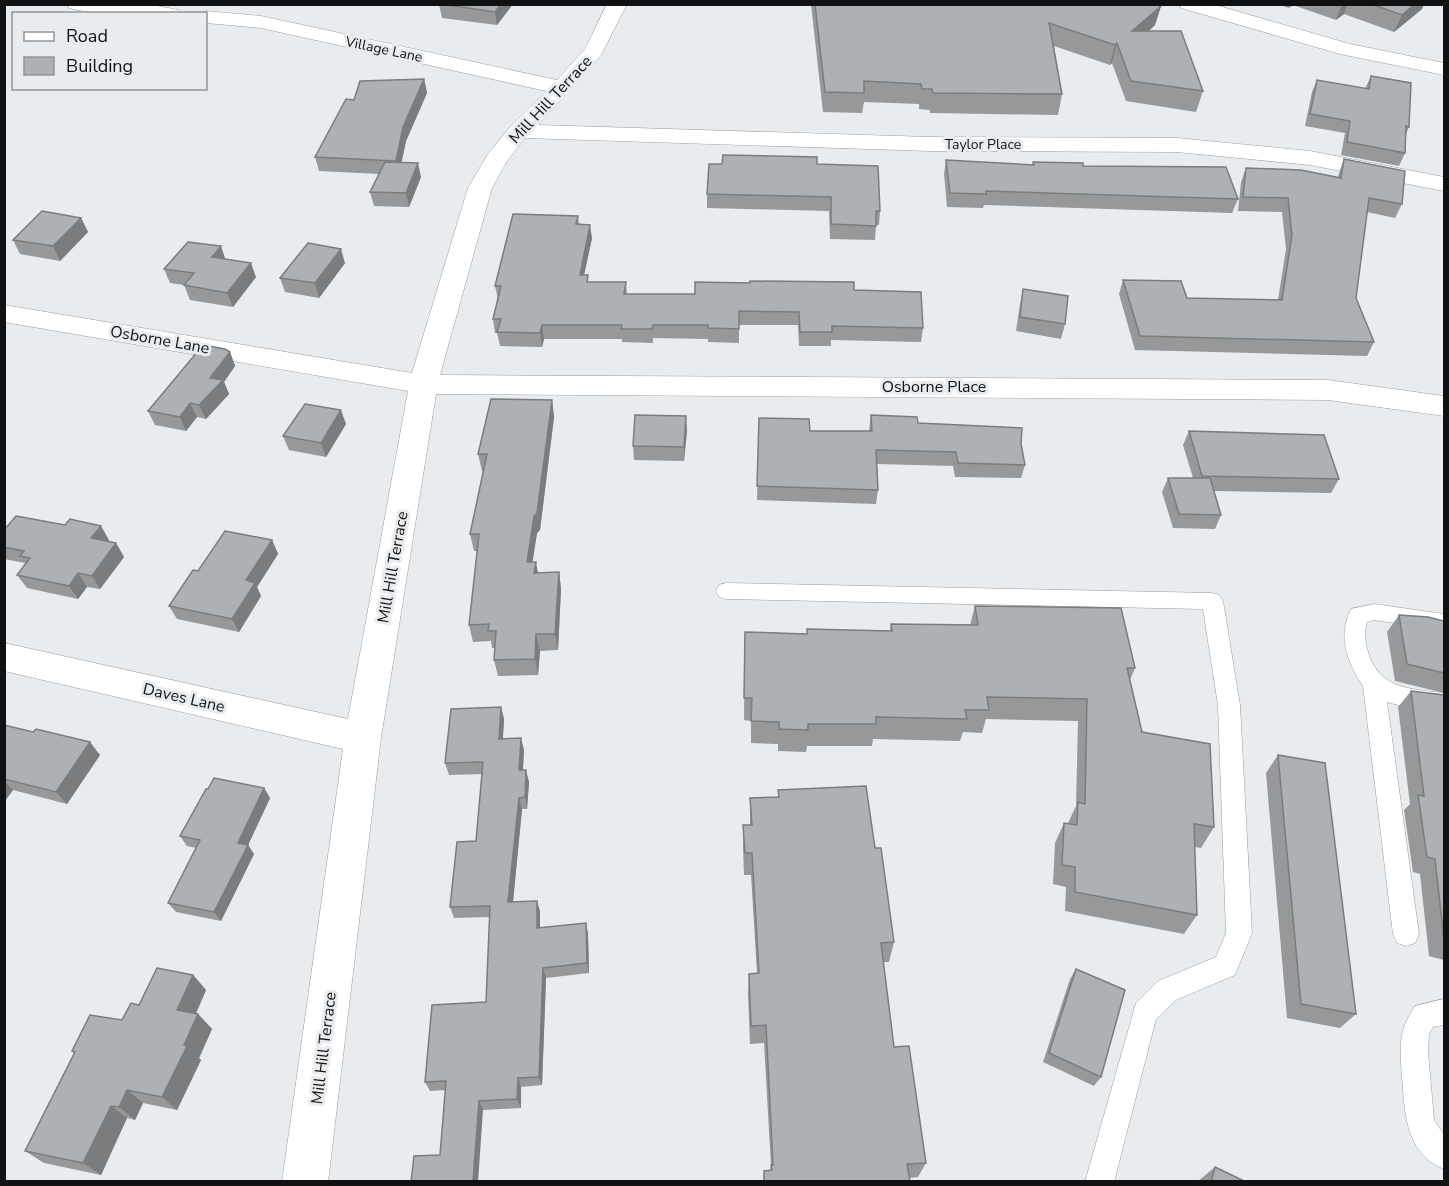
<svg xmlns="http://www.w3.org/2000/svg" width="1449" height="1186" font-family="'Nunito Sans',sans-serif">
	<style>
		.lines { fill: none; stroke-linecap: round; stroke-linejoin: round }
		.service-casing { stroke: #9a9d9f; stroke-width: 1 }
		.minor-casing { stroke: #9a9d9f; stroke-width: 1 }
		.service { fill: #fff; fill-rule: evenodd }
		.minor { fill: #fff; fill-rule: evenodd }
		.wall { fill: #96989a }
		.shaded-wall { fill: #7a7c7d }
		.building { fill: #aeb1b3; stroke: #7a7c7d; stroke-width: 1.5 }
		.labels { text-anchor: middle; stroke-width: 6; stroke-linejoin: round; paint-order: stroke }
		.far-street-label { font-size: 14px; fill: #101112; stroke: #e9ecef }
		.street-label { font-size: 16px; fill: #101112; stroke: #e9ecef }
	</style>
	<rect width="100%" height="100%" fill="#e9ecef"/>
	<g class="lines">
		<g class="service-casing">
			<g id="service">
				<polygon points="726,583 1212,593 1219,595 1223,601 1240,705 1252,933 1235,975 1176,1000 1156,1019 1114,1182 1085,1182 1136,1003 1158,981 1216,957 1226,933 1218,705 1203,609 726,599 719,597 716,591 719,585"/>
				<path d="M1374,604L1444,614V630L1374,620L1367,622C1364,633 1365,644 1369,655C1381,690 1413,689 1444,693V711L1402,706L1387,702L1419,934L1415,943L1406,946L1397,943L1393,934L1363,686C1347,662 1337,636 1351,609Z"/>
				<path d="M1444,999V1025L1433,1027L1429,1034L1428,1051L1434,1120L1444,1135V1169C1405,1153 1405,1113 1402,1077C1401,1062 1399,1046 1403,1031C1405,1022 1411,1013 1415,1006Z"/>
			</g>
		</g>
		<g class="minor-casing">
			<g id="minor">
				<path d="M66,4C103,4 142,1 178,10L181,14C144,14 105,17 69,8Z"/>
				<polygon points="607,4 627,4 601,55 538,125 930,137 1177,138 1310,151 1444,177 1444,191 1310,165 1177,152 930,151 525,138 507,161 492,188 440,375 1328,380 1444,396 1444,416 1328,400 436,394 381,738 328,1182 282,1182 343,749 4,671 4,643 348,719 408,391 4,322 4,305 412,373 468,188 488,154 511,126 546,91 261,28 206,23 206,14 198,14 206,11 261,16 557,80 585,49"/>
				<polygon points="1178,4 1212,4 1350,44 1444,63 1444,75 1340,54 1181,8"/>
			</g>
		</g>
		<use href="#service" class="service"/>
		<use href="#minor" class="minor"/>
	</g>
	<g class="wall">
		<polygon points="439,4 513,4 497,25 442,18"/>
		<polygon points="811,4 1157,4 1161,6 1155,25 1149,31 1203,91 1196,112 1126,101 1112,63 1110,65 1054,46 1062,94 1058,115 930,113 930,110 919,109 919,104 864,102 862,113 823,112"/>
		<polygon points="1277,4 1424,4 1422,9 1394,32 1344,14 1336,20 1293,5 1289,8"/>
		<polygon points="1371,76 1409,127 1406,134 1405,153 1399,166 1341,155 1345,133 1305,126 1312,92 1317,80 1365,89"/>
		<polygon points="424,79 427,93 406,141 401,163 421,177 409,207 374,206 370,192 379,174 319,171 315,157 354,100"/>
		<polygon points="1344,159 1402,204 1395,218 1367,212 1356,298 1374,342 1367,356 1135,350 1119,294 1123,280 1187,298 1278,300 1286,249 1282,212 1238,211 1241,182 1246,168 1338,177 1339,173"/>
		<polygon points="946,160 1032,165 1033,162 1083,166 1238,199 1232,213 984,205 983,208 947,207 944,174"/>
		<polygon points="722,164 817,164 880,211 879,225 876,225 875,240 830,239 829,211 707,208 707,194"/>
		<polygon points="578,216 579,224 592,238 584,275 588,282 626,282 627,294 695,294 854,290 923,328 921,342 831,340 831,346 799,346 798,325 739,325 739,343 708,342 708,339 653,338 653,343 622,342 622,339 544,339 542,347 500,346 497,333 495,333 493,319 498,299 495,286"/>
		<polygon points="81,218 88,232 60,261 20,254 13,240"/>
		<polygon points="225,259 256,277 233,307 190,300 184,285 170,283 164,269"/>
		<polygon points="345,263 319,298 285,292 280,278"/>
		<polygon points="1023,289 1065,324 1061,339 1016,331 1020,304"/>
		<polygon points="230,352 235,366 224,382 229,394 206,419 197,417 186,431 155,425 148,411"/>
		<polygon points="552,400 554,417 540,530 537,533 532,562 538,573 559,572 561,589 558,650 540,651 538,675 498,676 494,660 495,648 492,648 491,641 473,642 469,625 477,551 474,551 470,534 483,471 482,471 478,454"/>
		<polygon points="871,415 918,423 1021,444 1025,465 1021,478 955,477 953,466 877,464 878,490 876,504 757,500 759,418 810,431 869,431"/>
		<polygon points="346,424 326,457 289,450 283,436"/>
		<polygon points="687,430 684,461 634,460 633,446"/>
		<polygon points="1189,431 1339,479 1331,493 1214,491 1221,515 1215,529 1173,528 1162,492 1168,478 1193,478 1183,445"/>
		<polygon points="4,530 109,540 108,541 116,543 124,557 100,589 87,587 78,599 27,588 17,575 25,564 25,563 4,559"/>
		<polygon points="272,540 278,554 257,587 261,596 239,632 177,619 169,606 198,571"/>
		<polygon points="975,606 1135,668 1130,680 1142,732 1214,827 1201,848 1195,847 1197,915 1184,934 1065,911 1066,887 1053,884 1055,843 1064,823 1068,823 1076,806 1078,721 986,719 982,733 963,732 960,741 873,739 872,746 807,746 806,752 778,751 778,744 751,743 751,721 744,720 745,632 807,634 890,631 891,624 970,625"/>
		<polygon points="1399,615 1444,621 1444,693 1395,681 1387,632"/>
		<polygon points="1411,691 1444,695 1444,960 1429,956 1420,874 1413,872 1404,810 1410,804 1398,707"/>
		<polygon points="501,707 504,719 503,738 524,750 523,770 529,782 527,809 522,809 513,901 540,911 540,928 586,923 588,934 589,973 546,978 542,1085 521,1087 521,1108 483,1110 440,1155 446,1090 430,1091 425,1082 486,1002 490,917 454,918 450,907 476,841 482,774 449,775 445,763"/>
		<polygon points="4,725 33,732 100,755 67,804 13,790 4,802"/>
		<polygon points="1278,755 1356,1014 1340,1028 1287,1018 1266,773"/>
		<polygon points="264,788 270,798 248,845 254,854 221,921 176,912 168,903 196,848 187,846 180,836"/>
		<polygon points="778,790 875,848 894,942 889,962 883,962 894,1047 926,1163 918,1177 909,1178 910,1182 763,1182 764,1171 770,1170 771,1166 764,1043 750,1044 748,993 749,974 757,974 751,875 744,875 743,848 743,825 750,825 750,798 778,797"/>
		<polygon points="1076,969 1101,1077 1094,1086 1043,1062 1070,979"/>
		<polygon points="193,975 206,990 196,1014 198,1014 212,1029 199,1058 201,1060 177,1110 143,1103 135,1120 127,1118 101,1175 44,1163 25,1151 74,1053 72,1051 122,1020 139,1005"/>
		<polygon points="1215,1167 1246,1182 1197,1182"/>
	</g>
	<g class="shaded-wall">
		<polygon points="501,4 513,4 497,25 495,12"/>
		<polygon points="1342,4 1347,4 1344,14 1336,20"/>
		<polygon points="1415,4 1424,4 1422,9 1394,32 1402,15"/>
		<polygon points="1161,6 1155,25 1126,51 1132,31"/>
		<polygon points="1117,43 1112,63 1110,65 1115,45"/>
		<polygon points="424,79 427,93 406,141 399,175 396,161 403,127"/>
		<polygon points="418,163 421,177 409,207 406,193"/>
		<polygon points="81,218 88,232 60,261 53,246"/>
		<polygon points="590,225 592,238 581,289 580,275"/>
		<polygon points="221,246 226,261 212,257"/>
		<polygon points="341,249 345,263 319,298 315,283"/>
		<polygon points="251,263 256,277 233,307 227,293"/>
		<polygon points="542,325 544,339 542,347 540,333"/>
		<polygon points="230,352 235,366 224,382 229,394 206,419 199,405 210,378"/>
		<polygon points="552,400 554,417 540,530 537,533 530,579 527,562"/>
		<polygon points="190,403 197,417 186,431 180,417"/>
		<polygon points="341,410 346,424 326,457 321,443"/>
		<polygon points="686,416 687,430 684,461 684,447"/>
		<polygon points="101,526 109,540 100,552 91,538"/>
		<polygon points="272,540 278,554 257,587 261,596 239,632 232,619 246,580"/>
		<polygon points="116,543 124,557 100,589 92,576"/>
		<polygon points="536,562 539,579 534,573"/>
		<polygon points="559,572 561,589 558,650 555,634"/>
		<polygon points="78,573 87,587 78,599 69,586"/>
		<polygon points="536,634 540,651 538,675 535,659"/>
		<polygon points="501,707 504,719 502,751 499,739"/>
		<polygon points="521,738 524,750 522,782 519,770"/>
		<polygon points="90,742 100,755 67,804 56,792"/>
		<polygon points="526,770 529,782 527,809 525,797"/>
		<polygon points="4,781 13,790 4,802"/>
		<polygon points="264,788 270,798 248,845 254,854 221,921 214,912 238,843"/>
		<polygon points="519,798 522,809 512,912 508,902"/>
		<polygon points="537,901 540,911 540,939 537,928"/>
		<polygon points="586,923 588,934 589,973 587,963"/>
		<polygon points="543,968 546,978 542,1085 539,1077"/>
		<polygon points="193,975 206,990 191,1024 177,1010"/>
		<polygon points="198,1014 212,1029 199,1058 201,1060 177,1110 162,1097"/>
		<polygon points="518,1078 521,1087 521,1108 517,1099"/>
		<polygon points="127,1090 143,1103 135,1120 119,1107"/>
		<polygon points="479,1101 483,1110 478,1182 473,1182"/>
		<polygon points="111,1106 127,1118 101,1175 83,1163"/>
	</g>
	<g class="building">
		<polygon points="441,4 501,4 495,12"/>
		<polygon points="815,4 1157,4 1161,6 1132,31 1181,31 1203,91 1131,81 1117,43 1115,45 1049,23 1062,94 933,93 932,89 922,89 921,84 864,81 864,93 825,92"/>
		<polygon points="1371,4 1415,4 1402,15"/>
		<polygon points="1371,76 1411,83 1409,127 1406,126 1405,153 1347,142 1350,121 1310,114 1317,80 1369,89"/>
		<polygon points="424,79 403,127 396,161 315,157 346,99 354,100 360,81"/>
		<polygon points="723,155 817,157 817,164 878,166 880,211 876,211 876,226 831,224 831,197 707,194 709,164 722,164"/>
		<polygon points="1344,159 1405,171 1402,204 1369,198 1356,298 1374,342 1140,336 1123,280 1181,281 1187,298 1282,300 1292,235 1288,198 1243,197 1246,168 1301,170 1341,178"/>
		<polygon points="946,160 1034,165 1033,162 1083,163 1083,166 1226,167 1238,199 986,191 986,194 950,193"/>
		<polygon points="385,162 418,163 406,193 370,192"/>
		<polygon points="42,211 81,218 53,246 13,240"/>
		<polygon points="513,214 578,216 576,224 590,225 580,275 588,275 587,282 626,282 624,294 695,294 695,282 750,283 750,281 854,282 854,290 921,292 923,328 832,326 832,332 800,332 799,312 739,311 739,329 708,328 708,325 653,325 652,329 621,329 622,325 542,325 540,333 497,332 501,319 493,319 501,286 495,286"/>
		<polygon points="188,242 221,246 212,257 251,263 227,293 184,285 194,273 164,269"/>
		<polygon points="308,243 341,249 315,283 280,278"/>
		<polygon points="1023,289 1068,296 1065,324 1020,317"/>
		<polygon points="203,345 225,349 230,352 210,378 223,380 199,405 190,403 180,417 148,411"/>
		<polygon points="491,399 552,400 537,513 534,516 527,562 536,562 534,573 559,572 555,634 536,634 535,659 494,660 496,631 488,631 489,624 469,625 479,534 470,534 487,454 478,454"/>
		<polygon points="305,404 341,410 321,443 283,436"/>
		<polygon points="635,415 686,416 684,447 633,446"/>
		<polygon points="871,415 917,417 918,423 1022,428 1021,444 1025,465 958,463 956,452 876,450 878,490 757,486 759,418 809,419 810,431 872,431"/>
		<polygon points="1189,431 1324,435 1339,479 1202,476"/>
		<polygon points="1168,478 1210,478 1221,515 1179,514"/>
		<polygon points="16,516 65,525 70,519 101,526 91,538 116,543 92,576 78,573 69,586 17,575 30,558 20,556 24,551 4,547 4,530"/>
		<polygon points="225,531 272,540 246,580 255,583 232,619 169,606 193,570 198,571"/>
		<polygon points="975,606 1121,608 1135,668 1127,668 1142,732 1210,744 1214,827 1194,824 1197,915 1075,892 1075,867 1062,865 1064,823 1077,825 1078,802 1085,804 1087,699 987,697 989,710 965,710 967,719 876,717 876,724 808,724 808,730 779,729 779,722 751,721 752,698 744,698 745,632 807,634 807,629 892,631 891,624 978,625"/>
		<polygon points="1399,615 1428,617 1444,621 1444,673 1407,664"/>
		<polygon points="1411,691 1444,695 1444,939 1435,859 1427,857 1418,795 1424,796"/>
		<polygon points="501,707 499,739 521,738 519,770 526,770 525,797 519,798 508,902 537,901 537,928 586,923 587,963 543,968 539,1077 518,1078 517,1099 479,1101 473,1182 411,1182 414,1156 440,1155 446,1081 425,1082 432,1005 486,1002 490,906 450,907 457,842 476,841 483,762 445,763 451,709"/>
		<polygon points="4,725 33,732 36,729 90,742 56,792 4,779"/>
		<polygon points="1278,755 1325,763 1356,1014 1301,1004"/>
		<polygon points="214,778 264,788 238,843 248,845 214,912 168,903 200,840 180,836 206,789 208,789"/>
		<polygon points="866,786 875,848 881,848 894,942 881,943 894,1047 909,1046 926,1163 907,1164 910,1182 764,1182 764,1171 772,1170 771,1165 773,1165 766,1025 751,1026 749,974 759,973 752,853 745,853 743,825 752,825 750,798 779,797 778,790"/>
		<polygon points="157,968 193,975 177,1010 198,1014 184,1045 187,1046 162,1097 127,1090 119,1107 111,1106 83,1163 25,1151 75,1052 72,1051 90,1015 122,1020 131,1003 139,1005"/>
		<polygon points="1076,969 1125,990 1101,1077 1049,1053"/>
		<polygon points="1215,1167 1246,1182 1211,1182"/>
	</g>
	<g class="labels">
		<g class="far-street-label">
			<text transform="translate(384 49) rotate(12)" y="5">Village Lane</text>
			<text x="983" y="149">Taylor Place</text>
		</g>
		<g class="street-label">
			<text transform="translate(550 99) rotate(-47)" y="6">Mill Hill Terrace</text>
			<text transform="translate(160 339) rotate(10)" y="6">Osborne Lane</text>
			<text x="934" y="392">Osborne Place</text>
			<text transform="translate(392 567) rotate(-80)" y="6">Mill Hill Terrace</text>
			<text transform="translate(184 697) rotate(13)" y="6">Daves Lane</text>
			<text transform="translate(323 1048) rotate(-83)" y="6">Mill Hill Terrace</text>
		</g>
	</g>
	<rect width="1449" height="1186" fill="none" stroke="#101112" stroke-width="12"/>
	<rect x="12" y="12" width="195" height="78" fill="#e9ecef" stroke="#929497" stroke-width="1.5"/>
	<rect x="24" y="32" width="30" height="9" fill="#ffffff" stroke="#929497" stroke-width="1.5"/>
	<text x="66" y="42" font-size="18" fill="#101112">Road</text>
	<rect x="24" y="57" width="30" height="18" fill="#aeb1b3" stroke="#929497" stroke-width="1.5"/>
	<text x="66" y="72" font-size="18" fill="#101112">Building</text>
</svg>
